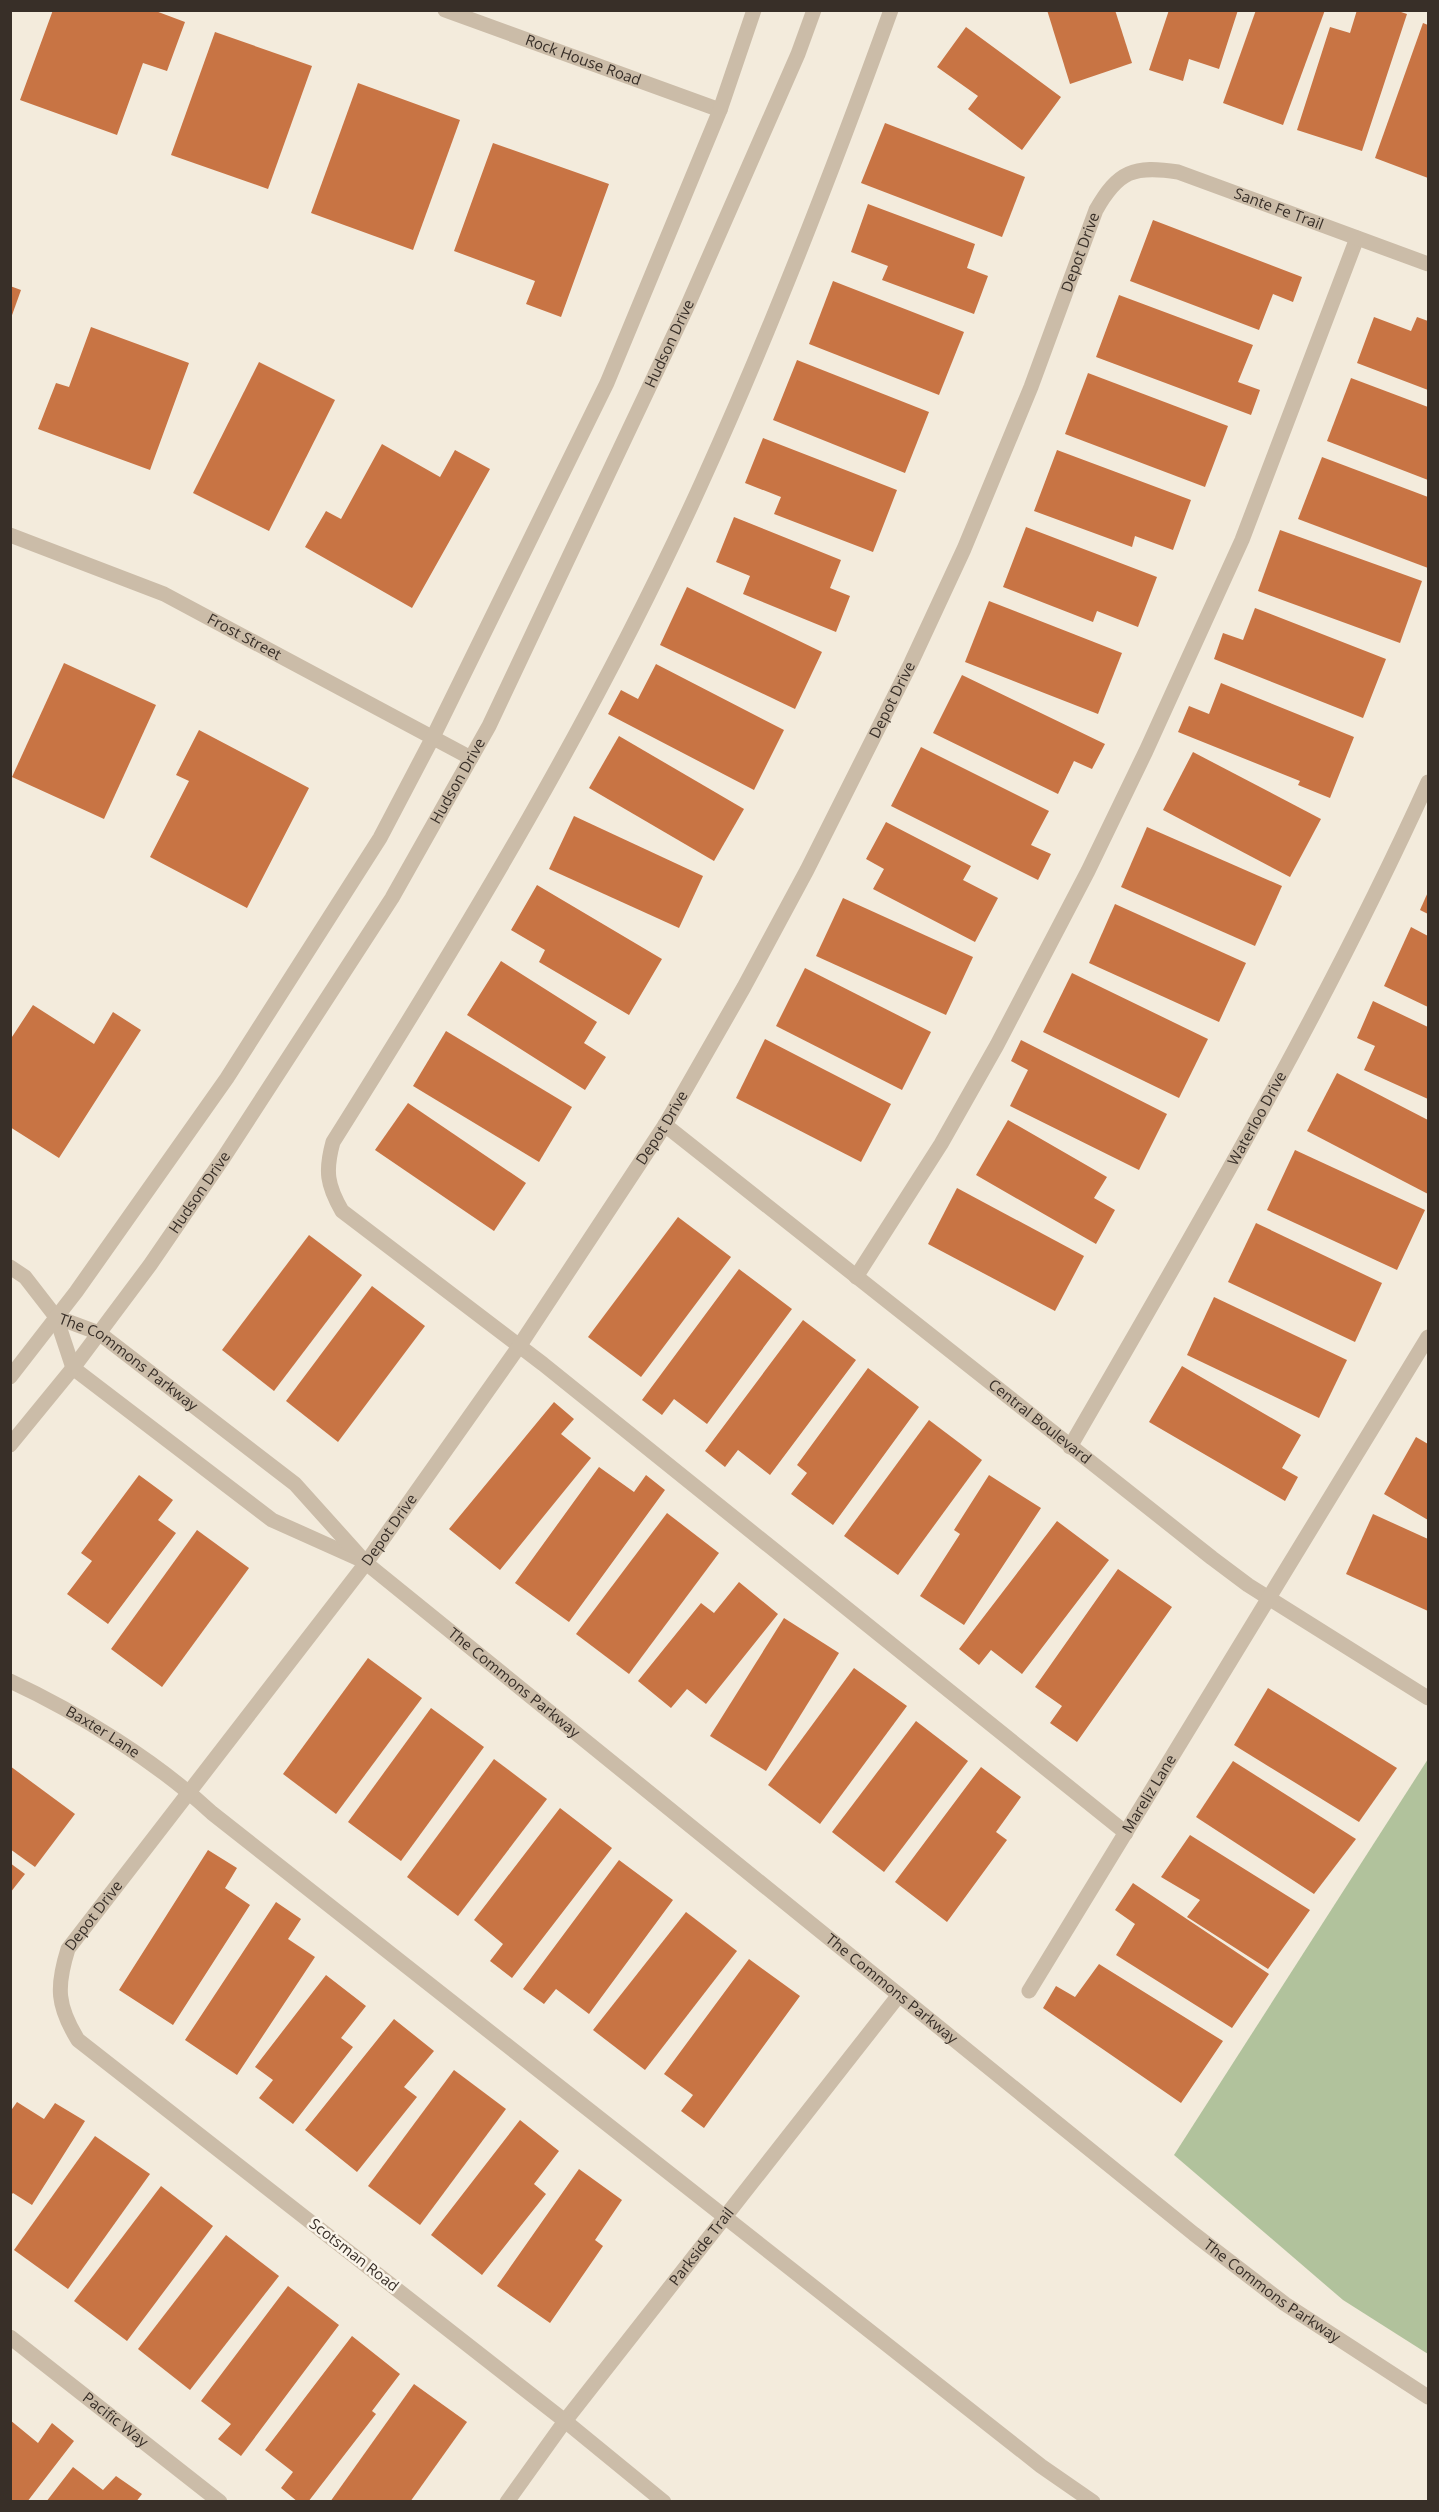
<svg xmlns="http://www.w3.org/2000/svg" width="1439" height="2512" font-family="'Open Sans',sans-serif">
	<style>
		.green { fill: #b1c29c }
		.building { fill: #c87444 }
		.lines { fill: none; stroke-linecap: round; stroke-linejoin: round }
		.minor { stroke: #cbbca8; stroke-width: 15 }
		.labels { text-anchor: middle; stroke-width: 5; stroke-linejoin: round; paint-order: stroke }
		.street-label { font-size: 15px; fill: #382f28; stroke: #faf4e9 }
	</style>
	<rect width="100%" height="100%" fill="#f3ebdc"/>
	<polygon class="green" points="1428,1759 1428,2354 1343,2300 1174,2155"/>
	<g class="building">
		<polygon points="53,10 153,10 185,22 167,71 143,63 117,135 20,100"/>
		<polygon points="1047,10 1115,10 1132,63 1070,84"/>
		<polygon points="1169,10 1238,10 1219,69 1189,59 1183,81 1149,70"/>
		<polygon points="1256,10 1325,10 1283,125 1223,103"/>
		<polygon points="1357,10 1395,10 1407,14 1362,151 1297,130 1330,27 1350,33"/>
		<polygon points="1423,23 1428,25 1428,178 1375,158"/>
		<polygon points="966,27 1061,97 1022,150 968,109 978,96 937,67"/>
		<polygon points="215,32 312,66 268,189 171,155"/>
		<polygon points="358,83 460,120 413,250 311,213"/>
		<polygon points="885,123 1025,177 1002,237 861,183"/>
		<polygon points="493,143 609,184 561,317 526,304 535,281 454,251"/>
		<polygon points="868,204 975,244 967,268 988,276 974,314 882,280 888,266 851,252"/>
		<polygon points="1153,220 1302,277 1293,302 1273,294 1259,330 1130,281"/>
		<polygon points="833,281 964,332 939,395 809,344"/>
		<polygon points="10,286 21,290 11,318 10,318"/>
		<polygon points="1119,295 1253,345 1238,382 1260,390 1251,415 1096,357"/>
		<polygon points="1374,317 1411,331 1417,317 1428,321 1428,390 1357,363"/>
		<polygon points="91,327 189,363 150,470 38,429 56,383 69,387"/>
		<polygon points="797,360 929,412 905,473 773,420"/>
		<polygon points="259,362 335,400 269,531 193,493"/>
		<polygon points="1088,373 1228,426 1205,487 1065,434"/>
		<polygon points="1351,378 1428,407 1428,480 1327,441"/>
		<polygon points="763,438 897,490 873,552 774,514 781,497 745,483"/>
		<polygon points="382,444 440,477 455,450 490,469 412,608 305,547 326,511 341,519"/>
		<polygon points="1057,450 1191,500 1173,550 1135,536 1132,547 1034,511"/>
		<polygon points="1322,457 1428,497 1428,568 1298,519"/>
		<polygon points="734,517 841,560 830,588 850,596 836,632 743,594 750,576 716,562"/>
		<polygon points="1026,527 1157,577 1138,627 1097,611 1093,622 1003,587"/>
		<polygon points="1280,530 1422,581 1400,643 1258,591"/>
		<polygon points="687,587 822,652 795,709 660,645"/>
		<polygon points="989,601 1122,653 1098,714 965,662"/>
		<polygon points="1255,608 1386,659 1363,718 1214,659 1223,633 1243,640"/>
		<polygon points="64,663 156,705 104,819 12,777"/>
		<polygon points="656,664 784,730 754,790 608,714 621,690 638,699"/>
		<polygon points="962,675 1105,744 1092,769 1074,761 1058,794 933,733"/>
		<polygon points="1221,683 1354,737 1330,798 1298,785 1300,781 1178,732 1189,706 1209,714"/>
		<polygon points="199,730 309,788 247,908 150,857 189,781 176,775"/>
		<polygon points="619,736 744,809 714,861 589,788"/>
		<polygon points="921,747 1049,811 1031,845 1051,854 1038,880 891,806"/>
		<polygon points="1193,752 1321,819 1290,877 1163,810"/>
		<polygon points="574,816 703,876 679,928 549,869"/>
		<polygon points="886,822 971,866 963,880 998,898 975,942 873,889 884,869 866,859"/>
		<polygon points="1147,827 1282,886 1255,946 1121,887"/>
		<polygon points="537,885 662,959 629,1015 539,962 545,950 511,930"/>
		<polygon points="1428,892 1428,914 1420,910"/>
		<polygon points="843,898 973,957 946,1015 816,956"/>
		<polygon points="1115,904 1246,963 1219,1022 1089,963"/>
		<polygon points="1411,927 1428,936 1428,1007 1384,986"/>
		<polygon points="501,961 597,1022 584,1043 606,1057 585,1090 467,1015"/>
		<polygon points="805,968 931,1032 902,1090 776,1026"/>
		<polygon points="1072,973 1208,1039 1179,1098 1043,1032"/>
		<polygon points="1373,1001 1428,1027 1428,1099 1364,1070 1375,1046 1357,1038"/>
		<polygon points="33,1005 94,1044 113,1012 141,1030 59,1158 10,1127 10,1040"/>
		<polygon points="446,1031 572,1107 539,1162 413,1086"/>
		<polygon points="765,1039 891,1104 861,1162 736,1098"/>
		<polygon points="1021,1040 1167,1114 1139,1170 1010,1106 1028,1070 1011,1061"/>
		<polygon points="1337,1073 1428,1120 1428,1194 1307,1131"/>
		<polygon points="408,1103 526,1183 494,1231 375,1150"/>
		<polygon points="1008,1120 1107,1177 1094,1198 1115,1210 1096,1244 976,1175"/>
		<polygon points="1295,1150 1425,1210 1397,1270 1267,1210"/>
		<polygon points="957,1188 1084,1256 1055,1311 928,1244"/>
		<polygon points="678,1217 731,1257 641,1377 588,1337"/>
		<polygon points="1256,1223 1382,1283 1355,1342 1228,1282"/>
		<polygon points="309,1235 362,1275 274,1391 222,1350"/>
		<polygon points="739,1269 792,1309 707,1424 674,1399 662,1415 642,1400"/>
		<polygon points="372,1286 425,1326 338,1442 286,1401"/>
		<polygon points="1214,1297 1347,1360 1319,1418 1187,1355"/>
		<polygon points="803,1320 856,1360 770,1475 738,1450 725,1467 705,1451"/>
		<polygon points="1182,1366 1301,1435 1282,1468 1298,1477 1285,1501 1149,1422"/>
		<polygon points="868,1368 919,1407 833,1525 791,1494 807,1473 797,1465"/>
		<polygon points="554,1402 574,1419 561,1434 591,1458 500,1570 449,1529"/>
		<polygon points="929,1420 982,1460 898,1575 844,1536"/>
		<polygon points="1416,1437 1428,1444 1428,1520 1384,1494"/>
		<polygon points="599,1467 634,1492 646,1475 665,1490 569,1622 515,1583"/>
		<polygon points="139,1475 173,1500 158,1520 176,1533 108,1624 67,1594 92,1561 81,1553"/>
		<polygon points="989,1475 1041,1508 964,1625 920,1596 960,1534 954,1530"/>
		<polygon points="667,1513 719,1553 629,1674 576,1634"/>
		<polygon points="1373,1514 1428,1539 1428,1611 1346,1574"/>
		<polygon points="1057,1521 1109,1560 1022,1674 991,1650 979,1665 959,1649"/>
		<polygon points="197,1530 249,1568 162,1687 111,1649"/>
		<polygon points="1118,1569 1172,1607 1077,1742 1050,1723 1062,1706 1035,1687"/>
		<polygon points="739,1582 778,1614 706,1704 687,1689 671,1708 638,1681 701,1603 714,1613"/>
		<polygon points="784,1618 839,1653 766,1771 710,1736"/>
		<polygon points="368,1658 422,1698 336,1814 283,1774"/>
		<polygon points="854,1668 907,1706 820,1824 768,1785"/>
		<polygon points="1268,1688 1397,1768 1359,1822 1234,1745"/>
		<polygon points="431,1708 484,1747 401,1861 348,1822"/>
		<polygon points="916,1721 968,1761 884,1872 832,1832"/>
		<polygon points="494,1759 547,1799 458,1916 407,1877"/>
		<polygon points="1233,1761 1356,1839 1314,1894 1196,1817"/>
		<polygon points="10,1766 75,1814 35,1867 10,1849"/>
		<polygon points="981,1767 1021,1797 996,1832 1007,1840 947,1922 895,1882"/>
		<polygon points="560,1808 612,1848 512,1978 490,1961 503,1944 474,1920"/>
		<polygon points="1190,1835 1310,1910 1268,1969 1187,1917 1200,1900 1161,1877"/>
		<polygon points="208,1850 237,1868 225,1888 250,1905 173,2025 119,1990"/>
		<polygon points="619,1860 673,1900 589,2014 556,1989 544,2004 523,1989"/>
		<polygon points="10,1863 25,1874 10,1893"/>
		<polygon points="1133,1883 1269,1974 1232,2028 1116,1955 1135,1924 1115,1910"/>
		<polygon points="276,1902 301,1919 288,1939 315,1957 237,2075 185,2040"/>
		<polygon points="686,1912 737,1951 645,2070 593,2030"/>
		<polygon points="749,1959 800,1996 704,2128 681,2111 693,2095 664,2074"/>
		<polygon points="1099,1964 1223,2041 1181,2103 1043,2008 1056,1986 1075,1997"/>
		<polygon points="326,1975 366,2006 341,2038 353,2047 293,2124 259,2098 273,2080 255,2067"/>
		<polygon points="394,2019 434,2051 404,2087 417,2097 357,2172 305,2130"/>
		<polygon points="454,2070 506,2109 420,2225 368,2186"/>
		<polygon points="17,2102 44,2119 55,2103 85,2121 32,2205 13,2193 10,2196 10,2112"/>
		<polygon points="520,2120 559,2151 534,2184 546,2194 482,2275 431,2235"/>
		<polygon points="95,2136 150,2174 68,2289 14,2250"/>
		<polygon points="579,2169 622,2200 595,2240 603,2246 550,2323 497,2286"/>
		<polygon points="161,2186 213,2226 127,2341 74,2301"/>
		<polygon points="226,2235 279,2276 190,2390 138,2349"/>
		<polygon points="288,2286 339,2325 241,2456 218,2439 231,2424 201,2401"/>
		<polygon points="352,2336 400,2374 372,2411 376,2414 308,2502 298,2502 281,2488 293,2472 265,2450"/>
		<polygon points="414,2384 467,2422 410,2502 330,2502"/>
		<polygon points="10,2420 38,2443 52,2423 74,2441 27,2502 10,2502"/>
		<polygon points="73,2467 103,2490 116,2476 142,2494 136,2502 46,2502"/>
	</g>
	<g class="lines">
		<g class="minor">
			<path id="s1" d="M445,10L720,110"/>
			<path d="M891,10C833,170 772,328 702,482C598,712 467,929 333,1142C325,1171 327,1185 342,1211L543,1364L1126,1833"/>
			<path id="s2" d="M10,535L164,594L471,758"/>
			<path id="s3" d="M665,1125L1212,1558L1248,1585L1428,1698"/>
			<polyline points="10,1267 25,1277 56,1317 73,1368 272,1520 359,1559"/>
			<polyline points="856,1277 941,1144 997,1045 1088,871 1146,751 1242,540 1357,238"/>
			<path id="s4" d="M56,1317L99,1333L295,1484L366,1563L1194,2234L1285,2304L1428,2397"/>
			<polyline points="10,1377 76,1292 227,1078 380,838 433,737 607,383 720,110 754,10"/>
			<path id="s5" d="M10,1445L73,1368L150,1265L224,1157L392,898L489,726L687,307L798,54L814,10"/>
			<path id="s6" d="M1070,1447C1196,1229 1324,1011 1428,782"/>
			<path id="s7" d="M10,1681C79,1713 157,1762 212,1813L1041,2466L1093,2502"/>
			<path id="s8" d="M1029,1991L1428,1337"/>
			<path id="s9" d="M10,2337L220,2502"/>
			<path id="s10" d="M507,2502L565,2421L899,1995"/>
			<path id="s11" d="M664,2502L565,2421L78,2040C57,2006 56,1987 68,1949L366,1563L520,1345L665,1125L744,987L807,870L911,663L964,549L1031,387L1096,210C1118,171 1134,165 1178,172L1428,264"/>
		</g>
	</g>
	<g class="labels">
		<g class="street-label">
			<text dy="5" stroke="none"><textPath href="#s1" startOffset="147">Rock House Road</textPath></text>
			<text dy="5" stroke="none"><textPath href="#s11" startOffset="3080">Sante Fe Trail</textPath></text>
			<text dy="5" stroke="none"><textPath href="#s11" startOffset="2828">Depot Drive</textPath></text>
			<text dy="5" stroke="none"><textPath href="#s5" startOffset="1288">Hudson Drive</textPath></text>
			<text dy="5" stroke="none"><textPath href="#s2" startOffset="256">Frost Street</textPath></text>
			<text dy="5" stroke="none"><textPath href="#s11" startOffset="2342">Depot Drive</textPath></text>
			<text dy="5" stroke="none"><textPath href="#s5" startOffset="802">Hudson Drive</textPath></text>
			<text dy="5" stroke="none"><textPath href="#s6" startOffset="378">Waterloo Drive</textPath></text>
			<text dy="5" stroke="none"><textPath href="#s11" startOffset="1856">Depot Drive</textPath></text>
			<text dy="5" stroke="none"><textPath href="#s5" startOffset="316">Hudson Drive</textPath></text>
			<text dy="5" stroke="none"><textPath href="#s4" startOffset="86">The Commons Parkway</textPath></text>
			<text dy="5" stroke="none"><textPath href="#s3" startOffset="478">Central Boulevard</textPath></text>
			<text dy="5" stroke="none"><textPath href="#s11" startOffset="1370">Depot Drive</textPath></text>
			<text dy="5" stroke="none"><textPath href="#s4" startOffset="590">The Commons Parkway</textPath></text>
			<text dy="5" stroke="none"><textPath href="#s7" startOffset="106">Baxter Lane</textPath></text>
			<text dy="5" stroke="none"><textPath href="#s8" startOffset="231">Mareliz Lane</textPath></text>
			<text dy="5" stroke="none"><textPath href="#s11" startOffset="884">Depot Drive</textPath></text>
			<text dy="5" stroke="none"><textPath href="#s4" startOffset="1076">The Commons Parkway</textPath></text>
			<text dy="5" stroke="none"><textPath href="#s10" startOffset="321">Parkside Trail</textPath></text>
			<text transform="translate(354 2255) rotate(38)" y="5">Scotsman Road</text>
			<text dy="5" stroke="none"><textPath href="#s4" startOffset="1562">The Commons Parkway</textPath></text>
			<text dy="5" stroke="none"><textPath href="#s9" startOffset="134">Pacific Way</textPath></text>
		</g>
	</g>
	<rect width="1439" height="2512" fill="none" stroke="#382f28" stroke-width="24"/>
</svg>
